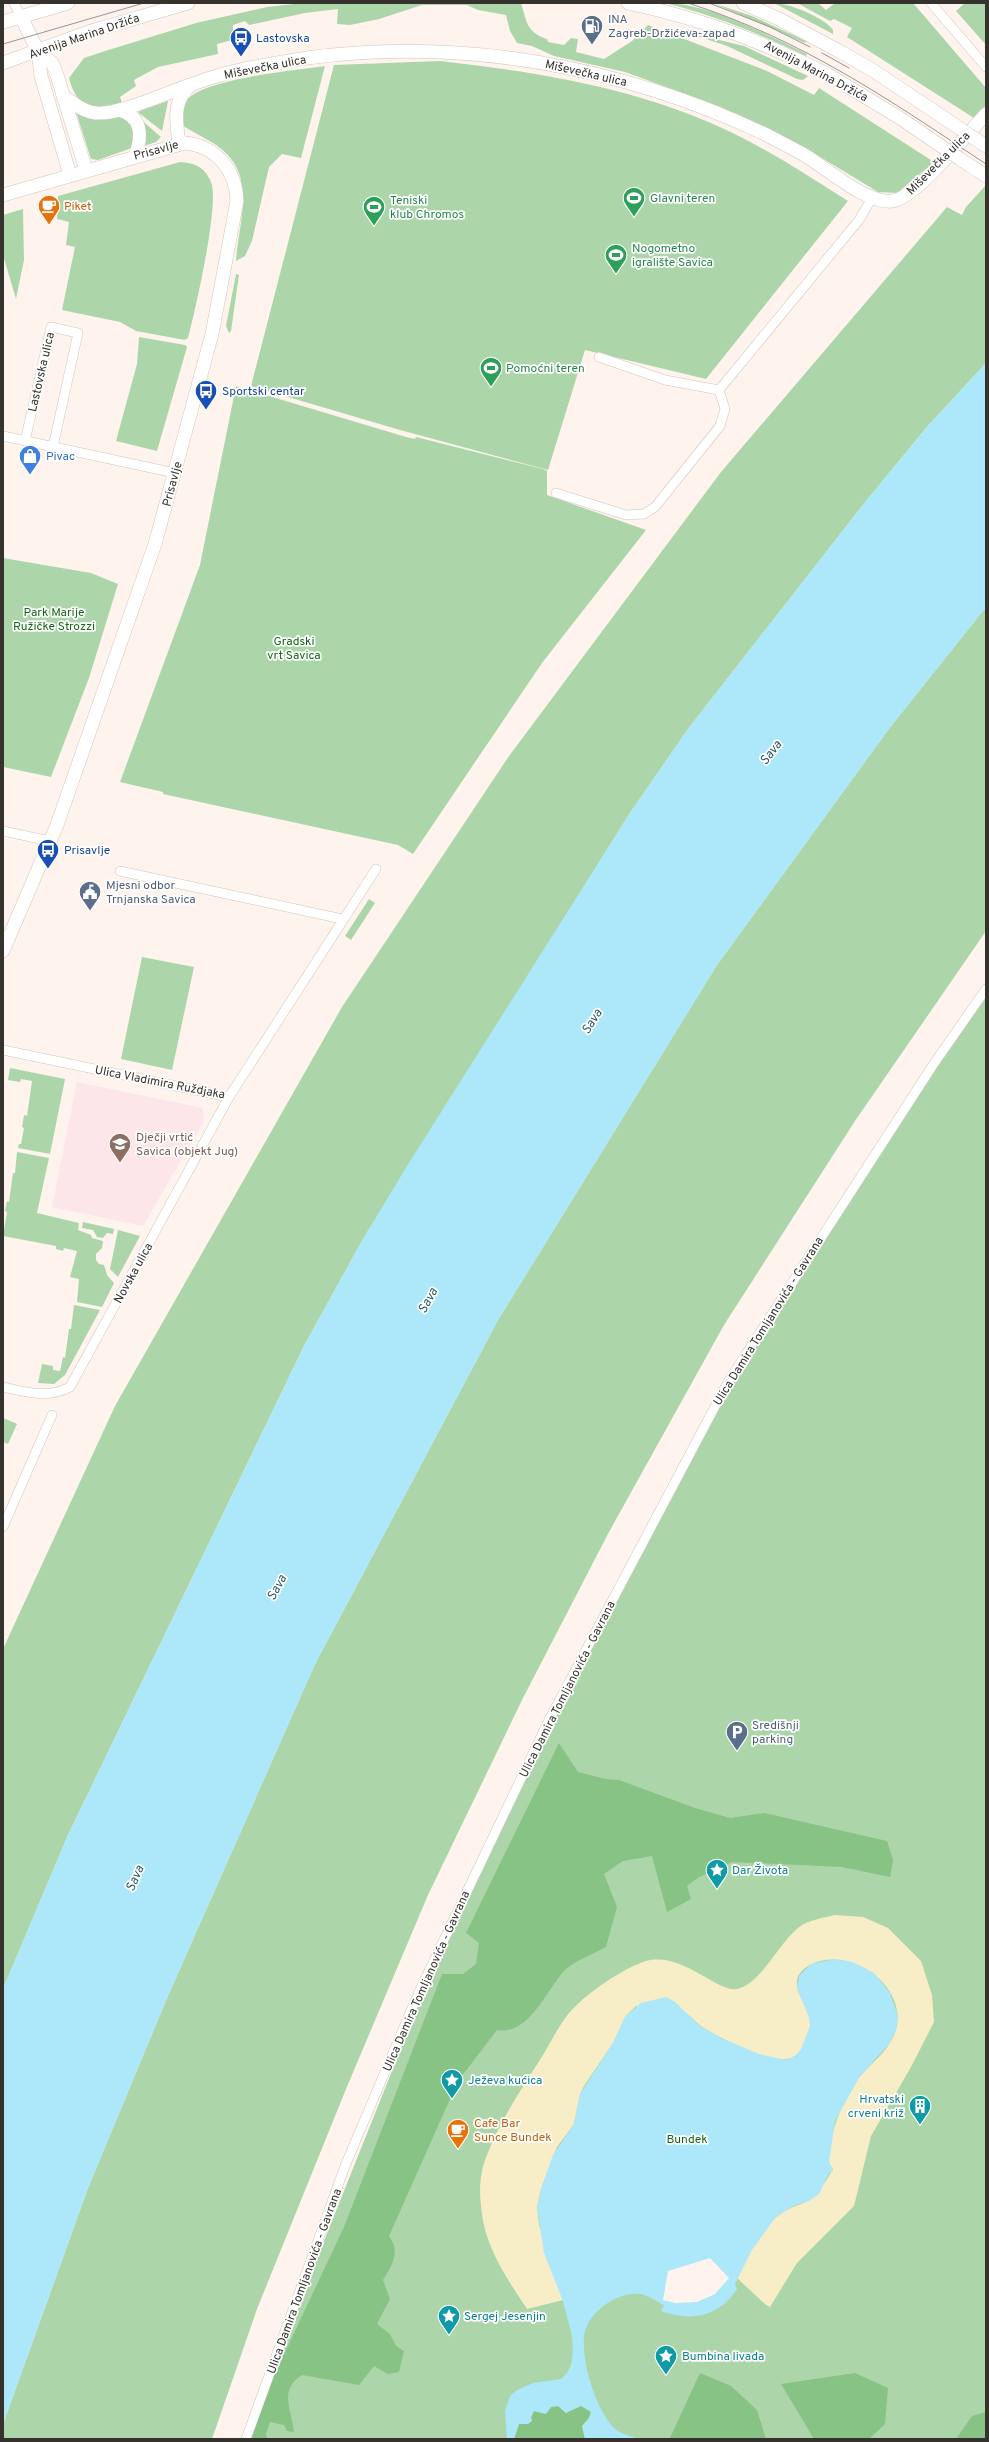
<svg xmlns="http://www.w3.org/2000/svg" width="989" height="2442" font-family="Overpass,sans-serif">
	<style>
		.education { fill: #fce6e9 }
		.green { fill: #acd6aa }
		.forest { fill: #87c384 }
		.sand { fill: #f7edc7 }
		.water { fill: #ade7fa }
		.pier { fill: #fef4ed }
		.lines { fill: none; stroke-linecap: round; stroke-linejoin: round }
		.street-casing { stroke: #d0c5bd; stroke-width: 10 }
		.secondary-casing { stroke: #d0c5bd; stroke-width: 14 }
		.street { stroke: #fff; stroke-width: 9 }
		.secondary { stroke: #fff; stroke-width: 13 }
		.tram { stroke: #9c9590; stroke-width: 1 }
		.secondary-bridge-casing { stroke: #d0c5bd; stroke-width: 14; stroke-linecap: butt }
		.secondary-bridge { stroke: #fff; stroke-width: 13 }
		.labels { text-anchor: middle; stroke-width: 3.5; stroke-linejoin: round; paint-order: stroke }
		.service-label { font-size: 12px; fill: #4e5e75; stroke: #fff; text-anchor: start }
		.street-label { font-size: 12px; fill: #35312d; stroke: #fff }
		.transit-label { font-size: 12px; fill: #164399; stroke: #fff; text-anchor: start }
		.leisure-label { font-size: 12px; fill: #27864d; stroke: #fff; text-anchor: start }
		.food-label { font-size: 12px; fill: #c56008; stroke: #fff; text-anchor: start }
		.shop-label { font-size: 12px; fill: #366cbe; stroke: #fff; text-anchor: start }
		.park-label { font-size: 12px; fill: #156817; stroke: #fff }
		.education-label { font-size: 12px; fill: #785e54; stroke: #fff; text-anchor: start }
		.culture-label { font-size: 12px; fill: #0d838f; stroke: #fff; text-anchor: start }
		.water-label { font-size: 13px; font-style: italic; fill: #2b5967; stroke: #fff }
	</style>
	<rect width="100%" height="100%" fill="#fef4ed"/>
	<polygon class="education" points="77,1082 203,1108 204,1121 143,1226 52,1207"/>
	<g class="green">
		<path d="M302,3H521C527,22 526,32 547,39L548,42L564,45L571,38L578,39L576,52L604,59L632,41L648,25L767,71L814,95L819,88L934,162L897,193L878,192L812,152L721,107L625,72L554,56L532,46L517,43L510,31L506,15L478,10L467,5H422L379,19L350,25L337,24L338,9L305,13L249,25L245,21L233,25V40L217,44L218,54L158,67L134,80L136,86L120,97L122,103C94,111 77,109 69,78L84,58L102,52L196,23L267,7Z"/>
		<path d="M665,3C709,3 767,35 807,54L806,56C760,34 714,15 665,3Z"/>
		<polygon points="713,3 752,16 806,41 805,43"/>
		<path d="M774,3C789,3 825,18 833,30V34Z"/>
		<polygon points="797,3 818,3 826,10 835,3 913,3 986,88 986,105 974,118 847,37 852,28 834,19 830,21"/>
		<polygon points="965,3 986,3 986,45 956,11"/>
		<polygon points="682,31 744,46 808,76 803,80 797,79 727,46"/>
		<path d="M440,61C536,72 633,87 722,128C766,148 807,175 848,201L706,379L585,350L548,470L400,430L251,386L334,65Z"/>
		<path d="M325,66L301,158L282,154L269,167L252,241L245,256L236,261C238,226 255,183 227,154C215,142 198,135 183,126C182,117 180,108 187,100C204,79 296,70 325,66Z"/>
		<polygon points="168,101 162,131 139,113 139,111"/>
		<polygon points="76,112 122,115 135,127 133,146 129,149 98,160 91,159"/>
		<polygon points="140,119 161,137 156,142 144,146"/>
		<path d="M180,162C195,163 205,167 211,182C220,202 195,312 188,338L185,340L136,331L120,322L62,310L75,247L66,245L69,222L57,219L58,196Z"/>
		<polygon points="986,185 986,363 926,428 862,506 688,729 630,813 363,1239 304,1346 68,1835 3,1989 3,1649 115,1406 342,1007 509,756 721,472 947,207 962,215 966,207"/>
		<polygon points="23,209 24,260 16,299 3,255 3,215"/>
		<polygon points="236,274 239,275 231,331 229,333 226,326"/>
		<polygon points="139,337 185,345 187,347 157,451 116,441 137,364"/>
		<polygon points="236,386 406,437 415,439 416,437 543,469 547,471 547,495 646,530 542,663 413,854 398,845 163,794 163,792 120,782 200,565"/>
		<polygon points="3,558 91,573 118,584 89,678 51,777 3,767"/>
		<polygon points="986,607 986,931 855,1121 724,1325 609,1532 523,1698 428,1895 346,2089 257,2309 212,2439 3,2439 3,2424 88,2188 167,1998 315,1664 498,1320 717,965 891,726"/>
		<polygon points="369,899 375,903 351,940 345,936"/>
		<polygon points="142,957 194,967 172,1070 121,1059"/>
		<polygon points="986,997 986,2439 250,2439 310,2276 426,1986 548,1725 723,1395 935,1070"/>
		<polygon points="10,1068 65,1079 50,1154 18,1148 19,1144 21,1144 24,1128 22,1127 24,1115 27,1116 32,1081 21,1079 20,1082 8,1080"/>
		<polygon points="17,1152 49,1158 37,1213 79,1223 78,1230 91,1235 92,1238 103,1241 102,1248 96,1254 96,1260 99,1264 104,1265 107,1275 114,1283 102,1307 77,1302 79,1279 70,1277 77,1251 64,1248 63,1251 56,1249 56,1246 3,1236 7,1212 5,1211 7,1201 9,1202 13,1173 15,1173"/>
		<polygon points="83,1222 114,1229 113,1234 107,1233 103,1238 97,1237 93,1230 82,1228"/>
		<polygon points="118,1230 140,1236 118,1277 110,1269"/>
		<polygon points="74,1305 100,1310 65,1375 54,1384 38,1383 42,1364 53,1366 53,1370 60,1371 63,1357 65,1358 69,1329 71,1329"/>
		<polygon points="3,1418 17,1424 8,1444 3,1442"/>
	</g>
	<g class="forest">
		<path d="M559,1743L578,1772L605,1779L619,1780L695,1808L730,1818L764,1813L887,1841L893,1860L890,1877L842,1867L732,1862L699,1877L687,1886L691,1899L667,1912L652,1856L623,1861L604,1874L617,1907L606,1947C594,1954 575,1960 565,1970C547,1989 529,2036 497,2030L458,2081L389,2236C401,2252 392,2265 383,2280L390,2299L377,2324L390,2334L396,2346L404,2351L399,2372L388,2374L374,2366L359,2385L302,2375C278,2390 292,2410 294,2432L287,2431L284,2425L270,2422L266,2434L267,2439H250L271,2382L344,2227L442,1974H463L476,1964L479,1943L466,1933Z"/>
		<polygon points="700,2373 731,2386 757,2410 766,2439 670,2438"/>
		<polygon points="855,2373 888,2388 885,2424 869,2439 814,2439 781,2384"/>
		<polygon points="581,2405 591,2411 589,2418 582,2426 585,2439 514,2439 519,2424 528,2424 534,2411 545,2414 551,2407 558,2406 566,2413"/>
		<polygon points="986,2412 986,2439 956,2439 972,2416"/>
	</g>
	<path class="sand" d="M835,1915L863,1917L888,1928L921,1961L932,1995L934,2022L911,2067L871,2136L854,2206L797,2263L770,2307L766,2305L737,2278C746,2258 758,2234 775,2218C783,2211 792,2207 801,2204C817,2198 826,2181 833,2169C827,2164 829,2156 830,2149C832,2126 847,2090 863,2073C873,2062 885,2053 892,2039C917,1992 852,1943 810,1965C782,1980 807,2001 810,2021C811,2029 807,2039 803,2047C800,2053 794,2058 787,2059C767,2063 718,2037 701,2026C696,2023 692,2017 687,2014C678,2010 648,2008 636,2006L625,2017L613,2043L584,2086L580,2094L574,2124L557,2147L541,2189L537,2207L539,2225L563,2300L527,2309C506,2277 484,2246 481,2206C479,2189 480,2171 487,2155C500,2120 523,2087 543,2055C554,2037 563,2016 580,2002C595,1988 626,1967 646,1961C682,1951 718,1993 737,1989C760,1985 779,1943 798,1928C807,1920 823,1918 835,1915Z"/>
	<g class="water">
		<polygon points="986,363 986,607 891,726 717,965 498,1320 315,1664 167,1998 88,2188 3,2424 3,1989 68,1835 304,1346 363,1239 407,1166 630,813 688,729 862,506 926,428"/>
		<path d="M835,1959L852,1962L874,1973L890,1993L898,2016L896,2029L890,2043L860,2076L835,2121L829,2162L833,2171L829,2173L819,2194L809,2201L793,2206L775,2218L752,2250L735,2284L737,2289C719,2317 691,2322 661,2311L664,2305C656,2301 648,2295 639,2294C616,2292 585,2314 584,2338C582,2364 595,2407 613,2427C619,2434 634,2438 643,2439H585L582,2426L589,2418L591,2412L581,2406L566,2413L558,2406L551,2407L546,2414L534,2411L531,2417L532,2421L528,2424H519L514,2439H507L505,2411L510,2396L517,2390L533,2383L561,2379L567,2373L571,2365L573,2349L572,2336L563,2301L544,2253L537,2207L541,2189L553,2155L574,2124L580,2094L613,2043L625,2017L641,2003L666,1997L675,2002L699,2025L721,2038L759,2054L786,2060L795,2056L801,2049L810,2026L809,2017L797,1989L799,1976L811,1964Z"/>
	</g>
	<polygon class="pier" points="710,2258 729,2278 715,2294 697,2302 675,2303 663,2300 668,2271"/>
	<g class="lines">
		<g class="street-casing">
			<g id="street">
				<polyline points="14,3 21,17"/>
				<polyline points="931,3 986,67"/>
				<polyline points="599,357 665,380 719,390 859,220 872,198"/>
				<polyline points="3,436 175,473"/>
				<polyline points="25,441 51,327 78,333 53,447"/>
				<polyline points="556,493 626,515 644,514 655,507 720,426 725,409 719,390"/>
				<polyline points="3,831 50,841"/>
				<polyline points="120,871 342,919"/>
				<polyline points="3,1050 229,1097"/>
				<path d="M3,1387C26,1392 48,1399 70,1387L229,1097L376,869"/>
				<polyline points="3,1527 52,1415"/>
				<polyline points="246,2439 345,2166 419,1992 549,1720 728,1382 933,1065 986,989"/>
			</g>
		</g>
		<g class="secondary-casing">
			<g id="secondary">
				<path d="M628,3C702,19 759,40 827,74"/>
				<polyline points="743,3 779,19 839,51"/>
				<polyline points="21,17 38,51 52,63 56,72 86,170"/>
				<polyline points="3,22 68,3"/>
				<polyline points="38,51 41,76 70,175"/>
				<polyline points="3,63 88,32 188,3"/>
				<path d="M63,96C73,103 84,112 96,113C119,115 166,93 190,85"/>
				<path d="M119,110C142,116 143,136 135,156"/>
				<polyline points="977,140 986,146"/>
				<path d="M179,143C176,122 172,97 193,84C229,70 269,64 307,58C465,37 624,67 767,135C778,141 790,147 801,153C825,166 865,204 892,201C915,199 968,133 986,114"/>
				<polyline points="960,159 986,176"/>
				<path d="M3,195L185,143C216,146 236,170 237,201L212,334L155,544L57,825L3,951"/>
			</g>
		</g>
		<use href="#street" class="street"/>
		<use href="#secondary" class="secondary"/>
		<g class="tram">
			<path d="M688,3C803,40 888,99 986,164"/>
			<polyline points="709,3 768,26 810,47"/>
			<polyline points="3,44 144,3"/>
			<polyline points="822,53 849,68"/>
		</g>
		<g class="secondary-bridge-casing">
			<g id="secondary-bridge">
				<polyline points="839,51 874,71 977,140"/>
				<polyline points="827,74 900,118 960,159"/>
			</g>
		</g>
		<use href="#secondary-bridge" class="secondary-bridge"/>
	</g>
	<defs>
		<g id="fuel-pin" transform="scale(1.15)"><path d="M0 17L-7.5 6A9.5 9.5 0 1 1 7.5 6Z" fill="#5c6f8a" stroke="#fff"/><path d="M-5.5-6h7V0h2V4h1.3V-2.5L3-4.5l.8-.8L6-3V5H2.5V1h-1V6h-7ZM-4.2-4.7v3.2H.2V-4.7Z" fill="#fff"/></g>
		<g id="bus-pin" transform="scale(1.15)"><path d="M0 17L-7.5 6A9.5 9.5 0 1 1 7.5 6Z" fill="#1a4fb4" stroke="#fff"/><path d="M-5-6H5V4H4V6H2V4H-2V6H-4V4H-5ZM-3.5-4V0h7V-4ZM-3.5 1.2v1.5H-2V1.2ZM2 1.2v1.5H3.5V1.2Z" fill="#fff"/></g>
		<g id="stadium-pin" transform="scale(1.15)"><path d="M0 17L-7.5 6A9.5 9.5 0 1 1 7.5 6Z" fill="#2e9e5b" stroke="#fff"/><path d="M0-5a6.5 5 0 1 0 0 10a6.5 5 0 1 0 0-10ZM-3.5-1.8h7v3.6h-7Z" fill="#fff"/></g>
		<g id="cafe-pin" transform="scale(1.15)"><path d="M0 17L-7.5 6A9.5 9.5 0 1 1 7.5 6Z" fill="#e8710a" stroke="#fff"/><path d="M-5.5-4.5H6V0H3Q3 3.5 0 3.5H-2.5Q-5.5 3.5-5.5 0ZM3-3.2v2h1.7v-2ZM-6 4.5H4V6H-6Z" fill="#fff"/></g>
		<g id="shop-pin" transform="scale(1.15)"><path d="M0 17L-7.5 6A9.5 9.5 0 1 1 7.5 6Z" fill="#3f7fe0" stroke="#fff"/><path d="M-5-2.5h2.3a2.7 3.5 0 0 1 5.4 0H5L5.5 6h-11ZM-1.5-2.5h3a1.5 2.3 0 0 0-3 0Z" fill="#fff"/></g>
		<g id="civic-pin" transform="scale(1.15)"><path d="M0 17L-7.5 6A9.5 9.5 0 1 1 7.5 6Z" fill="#5c6f8a" stroke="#fff"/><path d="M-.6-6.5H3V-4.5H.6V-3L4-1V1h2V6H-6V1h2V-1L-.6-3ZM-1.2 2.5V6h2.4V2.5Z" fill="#fff"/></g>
		<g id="school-pin" transform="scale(1.15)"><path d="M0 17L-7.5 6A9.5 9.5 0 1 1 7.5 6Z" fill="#8d6e63" stroke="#fff"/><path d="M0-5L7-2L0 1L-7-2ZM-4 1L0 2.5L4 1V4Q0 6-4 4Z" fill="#fff"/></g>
		<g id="parking-pin" transform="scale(1.15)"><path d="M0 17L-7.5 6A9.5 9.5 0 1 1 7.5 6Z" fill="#5c6f8a" stroke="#fff"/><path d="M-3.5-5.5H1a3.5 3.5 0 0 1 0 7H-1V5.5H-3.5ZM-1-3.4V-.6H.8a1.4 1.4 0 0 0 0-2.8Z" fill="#fff"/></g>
		<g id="sight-pin" transform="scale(1.15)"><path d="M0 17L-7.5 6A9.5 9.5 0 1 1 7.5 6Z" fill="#0f9aa8" stroke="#fff"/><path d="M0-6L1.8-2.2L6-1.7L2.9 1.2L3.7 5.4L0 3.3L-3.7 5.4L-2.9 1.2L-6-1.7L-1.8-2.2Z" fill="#fff"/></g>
		<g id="building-pin" transform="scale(1.15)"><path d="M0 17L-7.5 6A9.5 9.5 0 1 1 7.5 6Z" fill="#0f9aa8" stroke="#fff"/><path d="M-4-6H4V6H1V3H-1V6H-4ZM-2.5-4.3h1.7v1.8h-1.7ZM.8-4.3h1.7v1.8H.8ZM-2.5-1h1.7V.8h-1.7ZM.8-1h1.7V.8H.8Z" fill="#fff"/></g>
	</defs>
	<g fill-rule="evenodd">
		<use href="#fuel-pin" x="592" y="26"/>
		<use href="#bus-pin" x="241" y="38"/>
		<use href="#stadium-pin" x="634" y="198"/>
		<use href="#cafe-pin" x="49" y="206"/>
		<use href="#stadium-pin" x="374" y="207"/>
		<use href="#stadium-pin" x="616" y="255"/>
		<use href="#stadium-pin" x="491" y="368"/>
		<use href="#bus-pin" x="206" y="391"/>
		<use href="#shop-pin" x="30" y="456"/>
		<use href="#bus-pin" x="48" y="850"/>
		<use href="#civic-pin" x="90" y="892"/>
		<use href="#school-pin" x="120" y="1144"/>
		<use href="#parking-pin" x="737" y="1732"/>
		<use href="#sight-pin" x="717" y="1870"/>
		<use href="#sight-pin" x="452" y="2080"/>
		<use href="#building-pin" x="920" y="2106"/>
		<use href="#cafe-pin" x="458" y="2130"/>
		<use href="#sight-pin" x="449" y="2316"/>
		<use href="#sight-pin" x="666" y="2356"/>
	</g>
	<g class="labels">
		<g class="service-label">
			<text x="608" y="23">INA<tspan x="608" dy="14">Zagreb-Držićeva-zapad</tspan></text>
			<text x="106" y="889">Mjesni odbor<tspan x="106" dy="14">Trnjanska Savica</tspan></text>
			<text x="752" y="1729">Središnji<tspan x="752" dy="14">parking</tspan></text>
		</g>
		<g class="street-label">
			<text transform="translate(84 36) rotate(-19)" y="4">Avenija Marina Držića</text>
			<text transform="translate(265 67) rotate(-11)" y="4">Miševečka ulica</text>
			<text transform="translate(816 71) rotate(28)" y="4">Avenija Marina Držića</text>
			<text transform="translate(586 73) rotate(13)" y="4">Miševečka ulica</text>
			<text transform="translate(156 150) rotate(-15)" y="4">Prisavlje</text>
			<text transform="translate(938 163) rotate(-45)" y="4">Miševečka ulica</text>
			<text transform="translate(41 372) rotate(-77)" y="4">Lastovska ulica</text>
			<text transform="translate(172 484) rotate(-75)" y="4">Prisavlje</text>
			<text transform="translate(160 1082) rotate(11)" y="4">Ulica Vladimira Ruždjaka</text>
			<text transform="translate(133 1273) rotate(-61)" y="4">Novska ulica</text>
			<text transform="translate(768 1321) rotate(-58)" y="4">Ulica Damira Tomljanovića - Gavrana</text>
			<text transform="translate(567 1689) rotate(-63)" y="4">Ulica Damira Tomljanovića - Gavrana</text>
			<text transform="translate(426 1981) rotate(-66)" y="4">Ulica Damira Tomljanovića - Gavrana</text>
			<text transform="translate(304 2281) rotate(-70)" y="4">Ulica Damira Tomljanovića - Gavrana</text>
		</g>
		<g class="transit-label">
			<text x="256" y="42">Lastovska</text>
			<text x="222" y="395">Sportski centar</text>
			<text x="64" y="854">Prisavlje</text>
		</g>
		<g class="leisure-label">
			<text x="650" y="202">Glavni teren</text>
			<text x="390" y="204">Teniski<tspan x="390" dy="14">klub Chromos</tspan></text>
			<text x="632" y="252">Nogometno<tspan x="632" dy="14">igralište Savica</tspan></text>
			<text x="506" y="372">Pomoćni teren</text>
		</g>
		<g class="food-label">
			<text x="64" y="210">Piket</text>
			<text x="474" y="2127">Cafe Bar<tspan x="474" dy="14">Sunce Bundek</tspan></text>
		</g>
		<g class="shop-label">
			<text x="46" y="460">Pivac</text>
		</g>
		<g class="park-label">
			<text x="54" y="616">Park Marije<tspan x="54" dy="14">Ružičke Strozzi</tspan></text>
			<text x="294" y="645">Gradski<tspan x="294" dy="14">vrt Savica</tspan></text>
			<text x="687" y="2143">Bundek</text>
		</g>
		<g class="education-label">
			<text x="136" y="1141">Dječji vrtić<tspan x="136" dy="14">Savica (objekt Jug)</tspan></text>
		</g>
		<g class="culture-label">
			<text x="732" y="1874">Dar Života</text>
			<text x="468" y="2084">Ježeva kućica</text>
			<text x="904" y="2103" text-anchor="end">Hrvatski<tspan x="904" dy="14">crveni križ</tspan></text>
			<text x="464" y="2320">Sergej Jesenjin</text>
			<text x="682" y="2360">Bumbina livada</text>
		</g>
		<g class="water-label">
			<text transform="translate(770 752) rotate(-52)" y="5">Sava</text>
			<text transform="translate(591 1021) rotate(-58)" y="5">Sava</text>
			<text transform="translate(427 1300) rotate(-62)" y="5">Sava</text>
			<text transform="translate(276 1587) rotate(-62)" y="5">Sava</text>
			<text transform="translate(134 1878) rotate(-67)" y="5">Sava</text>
		</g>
	</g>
	<rect width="989" height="2442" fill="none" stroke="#35312d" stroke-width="8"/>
</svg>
